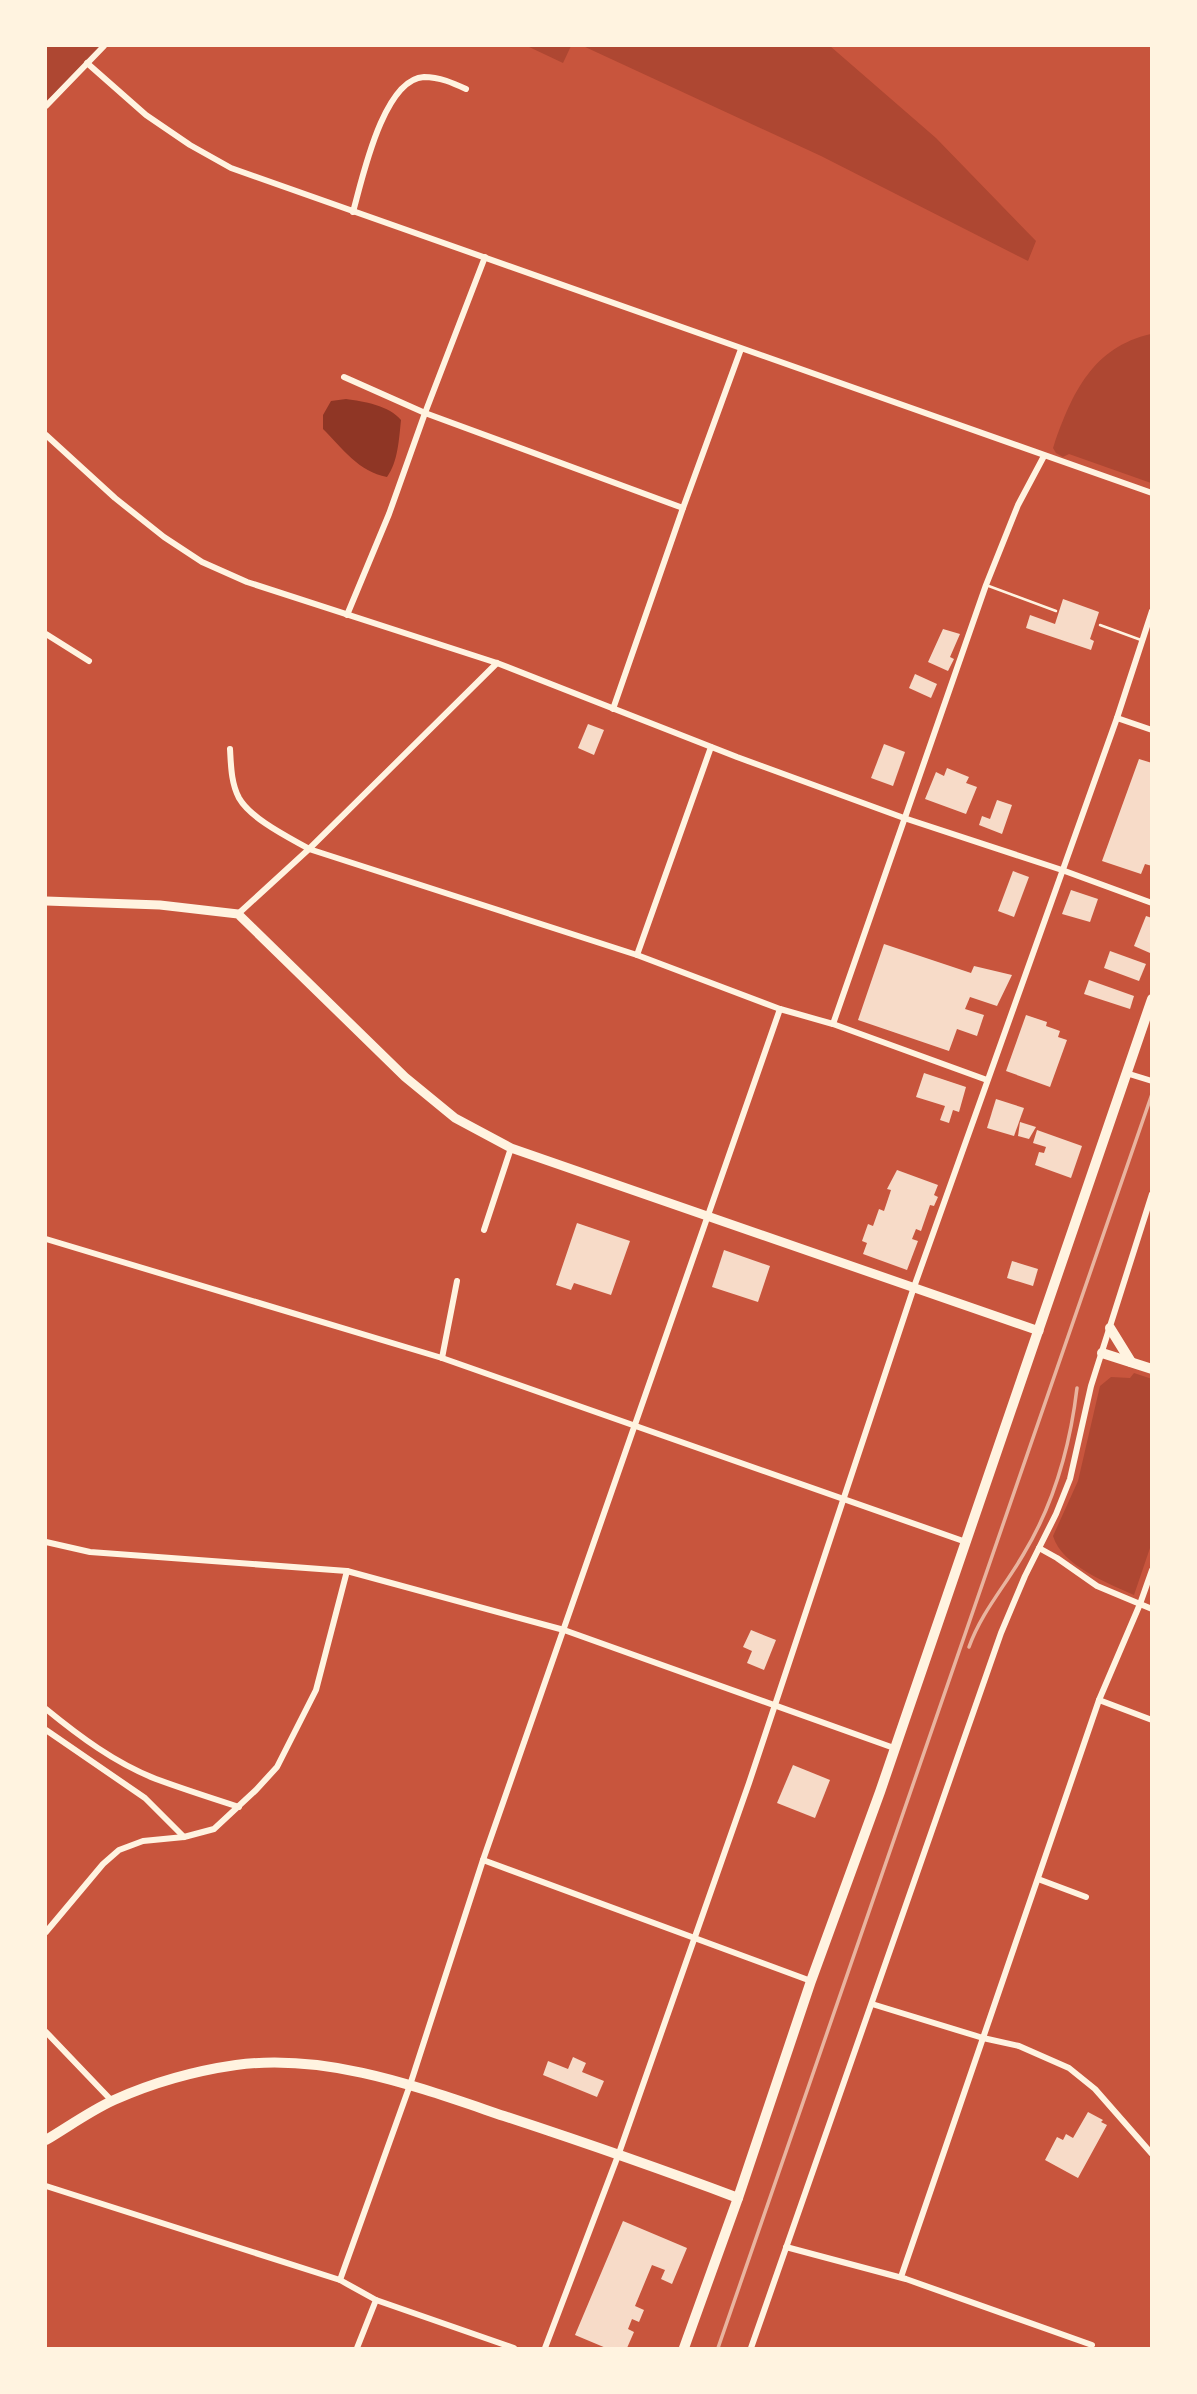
<svg xmlns="http://www.w3.org/2000/svg" width="1197" height="2394" font-family="Commissioner,sans-serif">
	<style>
		.green { fill: #ae4732 }
		.water { fill: #8f3625 }
		.building { fill: #f7dbc8 }
		.lines { fill: none; stroke-linecap: round; stroke-linejoin: round }
		.service { stroke: #fff3e0; stroke-width: 2.5 }
		.minor { stroke: #fff3e0; stroke-width: 6 }
		.secondary { stroke: #fff3e0; stroke-width: 9 }
		.primary { stroke: #fff3e0; stroke-width: 10 }
		.rail { stroke: #e9b49f; stroke-width: 3.5 }
	</style>
	<rect width="100%" height="100%" fill="#c8553d"/>
	<g class="green">
		<polygon points="46,46 108,46 46,101"/>
		<polygon points="527,46 571,46 563,63"/>
		<polygon points="583,46 830,46 936,138 1036,241 1028,261 821,156"/>
		<path d="M1151,334V483L1069,454L1063,457L1056,453L1053,448L1054,445C1072,393 1093,347 1151,334Z"/>
		<path d="M1134,1373L1152,1379L1151,1545L1134,1595C1108,1583 1062,1566 1053,1536L1078,1481L1100,1386L1111,1377L1130,1378Z"/>
	</g>
	<path class="water" d="M346,399C363,401 390,406 401,420C399,439 398,462 387,477C359,472 342,448 323,429V415L331,401Z"/>
	<g class="building">
		<polygon points="1063,599 1099,612 1090,639 1094,641 1091,650 1026,628 1030,615 1055,624"/>
		<polygon points="943,629 960,634 950,657 954,659 948,671 928,662"/>
		<polygon points="915,674 937,684 931,698 909,688"/>
		<polygon points="588,724 604,730 594,755 578,748"/>
		<polygon points="884,744 905,752 893,786 871,778"/>
		<polygon points="1139,759 1152,763 1152,866 1145,864 1141,874 1102,861"/>
		<polygon points="947,768 969,777 966,783 977,787 966,814 925,799 936,772 944,776"/>
		<polygon points="997,800 1012,805 1002,834 979,825 982,816 990,819"/>
		<polygon points="1013,871 1029,877 1014,917 998,911"/>
		<polygon points="1071,890 1098,899 1090,922 1062,914"/>
		<polygon points="1146,916 1152,918 1150,953 1134,946"/>
		<polygon points="884,944 971,973 974,966 1012,975 997,1006 970,997 965,1009 984,1015 977,1036 957,1029 949,1051 858,1020"/>
		<polygon points="1110,951 1146,964 1139,981 1104,968"/>
		<polygon points="1089,980 1134,996 1130,1009 1084,994"/>
		<polygon points="1026,1015 1047,1022 1046,1026 1060,1031 1058,1037 1067,1040 1050,1087 1006,1071"/>
		<polygon points="924,1073 966,1087 959,1112 953,1110 949,1123 940,1120 945,1106 916,1097"/>
		<polygon points="996,1099 1024,1108 1014,1136 987,1128"/>
		<polygon points="1020,1122 1036,1127 1029,1139 1018,1136"/>
		<polygon points="1037,1130 1082,1146 1071,1178 1035,1165 1039,1152 1044,1153 1046,1147 1033,1143"/>
		<polygon points="897,1170 938,1185 934,1195 938,1197 934,1206 930,1205 921,1231 916,1229 912,1239 918,1241 907,1270 863,1254 867,1243 862,1241 868,1224 873,1226 879,1209 884,1211 891,1190 887,1189"/>
		<polygon points="577,1223 630,1241 611,1295 574,1283 571,1290 556,1285"/>
		<polygon points="724,1250 770,1266 758,1302 712,1287"/>
		<polygon points="1012,1261 1038,1269 1033,1286 1007,1278"/>
		<polygon points="751,1630 776,1640 764,1670 747,1663 752,1651 743,1647"/>
		<polygon points="793,1765 830,1780 815,1818 777,1803"/>
		<polygon points="573,2057 586,2063 582,2072 604,2081 597,2097 543,2075 548,2061 568,2069"/>
		<polygon points="1088,2112 1103,2120 1101,2122 1107,2125 1078,2178 1045,2160 1057,2137 1063,2140 1066,2134 1073,2138"/>
		<polygon points="623,2221 687,2248 672,2284 661,2279 665,2270 652,2265 635,2306 644,2310 639,2322 632,2319 628,2329 634,2332 627,2348 606,2348 575,2335"/>
	</g>
	<g class="lines">
		<g class="service">
			<polyline points="986,585 1056,611"/>
			<polyline points="1100,625 1141,640"/>
		</g>
		<g class="minor">
			<polyline points="87,63 146,115 190,145 231,168 1152,493"/>
			<polyline points="46,106 104,46"/>
			<path d="M353,212C362,180 383,79 424,77C440,77 453,83 466,89"/>
			<polyline points="344,377 425,413 683,508"/>
			<polyline points="46,435 115,498 164,537 202,562 247,582 497,663 737,757 904,818 1062,870 1152,903"/>
			<polyline points="347,615 389,514 425,413 485,257"/>
			<polyline points="46,634 89,661"/>
			<polyline points="613,709 683,508 741,349"/>
			<polyline points="1117,718 1152,730"/>
			<path d="M230,749C231,765 231,783 239,798C251,819 288,837 309,849L637,955L780,1009L833,1024L987,1080"/>
			<polyline points="238,914 309,849 497,663"/>
			<polyline points="637,955 711,747"/>
			<polyline points="833,1024 986,585 1018,505 1044,456"/>
			<polyline points="1126,1073 1152,1081"/>
			<polyline points="484,1230 511,1148"/>
			<polyline points="46,1239 442,1358 966,1542"/>
			<polyline points="442,1358 457,1281"/>
			<polyline points="46,1542 90,1552 347,1571 564,1630 894,1748"/>
			<polyline points="1039,1548 1057,1558 1097,1586 1152,1609"/>
			<polyline points="1099,1700 1152,1720"/>
			<path d="M46,1709C79,1736 115,1763 156,1779C183,1789 211,1798 239,1807"/>
			<polyline points="46,1730 145,1798 184,1837"/>
			<polyline points="483,1860 811,1981"/>
			<polyline points="1038,1879 1086,1897"/>
			<polyline points="46,1932 103,1864 119,1850 143,1841 184,1837 214,1829 256,1790 277,1767 316,1690 347,1571"/>
			<polyline points="872,2004 983,2038 1019,2046 1069,2068 1095,2089 1152,2154"/>
			<polyline points="46,2032 112,2101"/>
			<polyline points="46,2186 340,2280 376,2300 514,2348"/>
			<polyline points="786,2247 906,2279 1092,2345"/>
			<polyline points="901,2277 1099,1700 1140,1604 1152,1570"/>
			<polyline points="340,2280 410,2085 483,1860 780,1009"/>
			<polyline points="357,2348 376,2300"/>
			<polyline points="545,2348 619,2153 749,1783 914,1287 1117,718 1152,611"/>
			<polyline points="751,2348 1001,1633 1025,1576 1056,1514 1070,1479 1091,1386 1152,1194"/>
		</g>
		<polyline class="secondary" points="46,901 160,905 238,914 405,1077 455,1118 511,1148 1039,1331"/>
		<g class="primary">
			<polyline points="1110,1328 1131,1362"/>
			<polyline points="1102,1353 1152,1369"/>
			<path d="M46,2140C68,2127 90,2111 114,2100C152,2083 194,2071 236,2065C328,2053 418,2087 504,2116C583,2142 661,2169 738,2198"/>
			<polyline points="684,2348 738,2198 811,1981 880,1792 1152,999"/>
		</g>
		<g class="rail">
			<path d="M969,1647C981,1613 1005,1586 1023,1555C1054,1504 1070,1447 1077,1388"/>
			<polyline points="718,2348 1152,1094"/>
		</g>
	</g>
	<rect width="1197" height="2394" fill="none" stroke="#fff3e0" stroke-width="94"/>
</svg>
